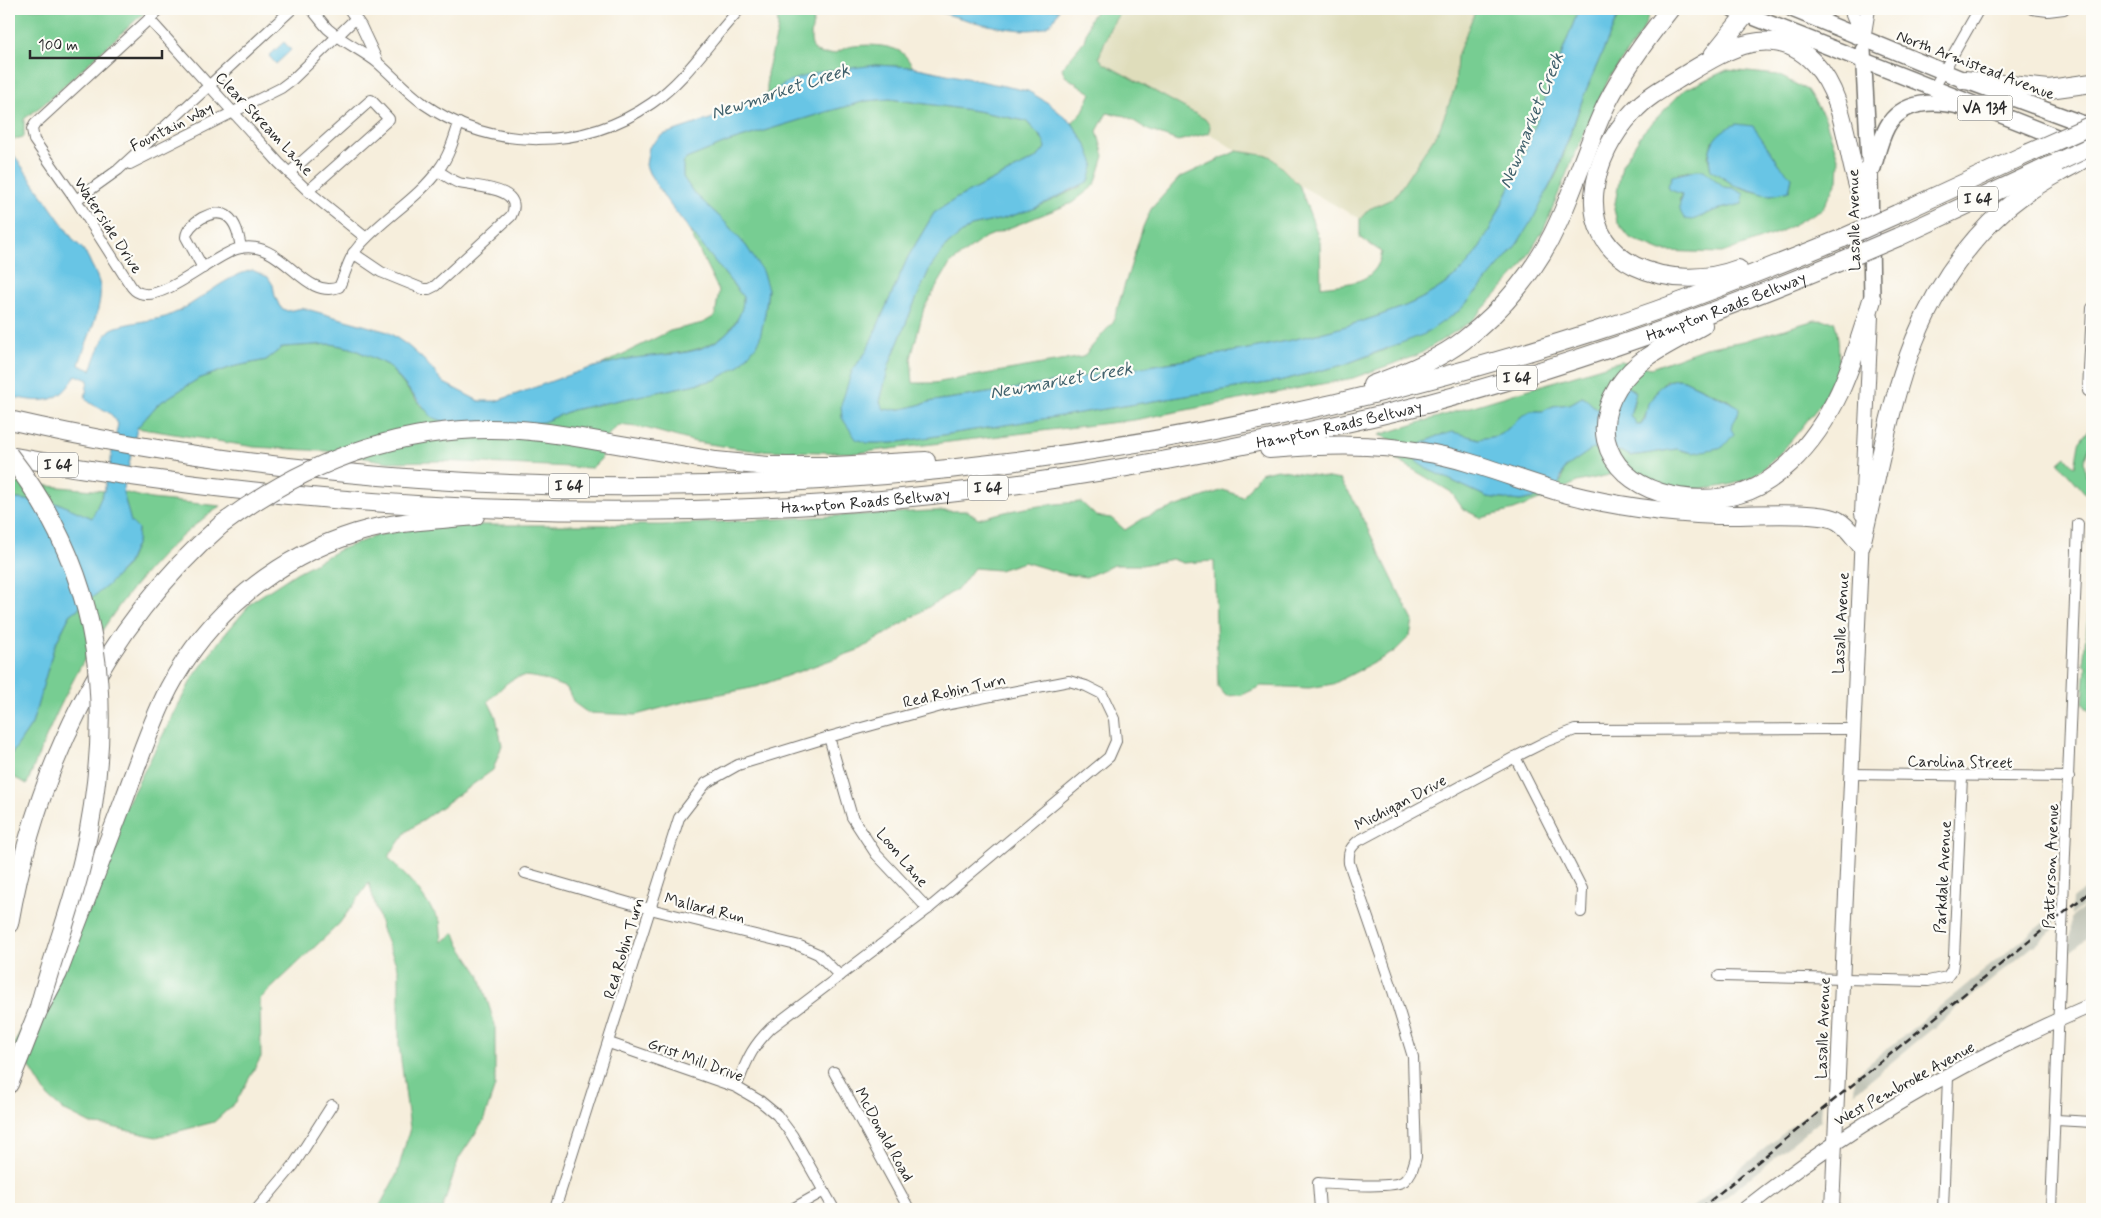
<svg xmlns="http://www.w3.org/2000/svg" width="2101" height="1218" font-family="Mynerve,sans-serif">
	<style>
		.built { fill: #dfddbb }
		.industrial { fill: #c3c6b9 }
		.green { fill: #77cd92; stroke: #517c5e; fill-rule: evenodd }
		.water { fill: #67c5e5; stroke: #497888 }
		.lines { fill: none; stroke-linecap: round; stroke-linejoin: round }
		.minor-casing { stroke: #726f69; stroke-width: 12 }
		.secondary-casing { stroke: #726f69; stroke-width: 16 }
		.primary-casing { stroke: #726f69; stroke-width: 18 }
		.motorway-casing { stroke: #726f69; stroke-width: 20 }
		.minor { stroke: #fff; stroke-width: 10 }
		.secondary { stroke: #fff; stroke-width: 14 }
		.primary { stroke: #fff; stroke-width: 15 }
		.motorway { stroke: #fff; stroke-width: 18 }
		.rail { stroke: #2b2b2b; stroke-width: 2.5; stroke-dasharray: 8 4; stroke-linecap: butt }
		.motorway-bridge-casing { stroke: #726f69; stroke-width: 20; stroke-linecap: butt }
		.motorway-bridge { stroke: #fff; stroke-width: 18 }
		.labels { text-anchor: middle; stroke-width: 4.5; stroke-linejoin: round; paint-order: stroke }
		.shield { fill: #fdfcf7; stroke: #6a6a68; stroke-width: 1 }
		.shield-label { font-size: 15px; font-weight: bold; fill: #2b2b2b }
		.street-label { font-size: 16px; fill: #2b2b2b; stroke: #fdfcf7 }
		.water-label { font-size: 18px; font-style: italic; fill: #40616c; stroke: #fdfcf7 }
	</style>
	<rect width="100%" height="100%" fill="#fdfcf7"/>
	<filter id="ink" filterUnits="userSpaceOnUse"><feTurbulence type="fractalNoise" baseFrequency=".02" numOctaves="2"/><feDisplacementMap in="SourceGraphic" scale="10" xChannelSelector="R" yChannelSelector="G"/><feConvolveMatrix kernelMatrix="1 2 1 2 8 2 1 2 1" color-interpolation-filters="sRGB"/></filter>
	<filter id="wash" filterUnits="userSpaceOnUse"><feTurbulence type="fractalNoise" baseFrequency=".0096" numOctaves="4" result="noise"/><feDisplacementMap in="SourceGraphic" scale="20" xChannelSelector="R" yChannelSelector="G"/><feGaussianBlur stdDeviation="1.12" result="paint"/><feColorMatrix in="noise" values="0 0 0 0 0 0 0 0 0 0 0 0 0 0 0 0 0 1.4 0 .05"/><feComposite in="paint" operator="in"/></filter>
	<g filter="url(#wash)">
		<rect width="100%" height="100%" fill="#f6eedc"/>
		<polygon class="built" points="1122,9 1476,9 1457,56 1455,88 1439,130 1394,198 1369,209 1360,219 1299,185 1270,156 1237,151 1209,133 1210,126 1103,63 1099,57 1110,28"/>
		<g class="industrial">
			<polygon points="2092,883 2092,899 2071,916 2072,899"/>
			<polygon points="2092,901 2092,934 2070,952 2071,918"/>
			<polygon points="2054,914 2053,930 1854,1093 1855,1075"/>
			<polygon points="1822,1102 1821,1120 1711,1209 1690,1209"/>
		</g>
		<g class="green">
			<polygon points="9,9 148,9 45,103 24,119 24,137 9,140"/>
			<path d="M777,9H817C813,23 801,57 829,54C836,54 842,49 848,47C863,44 888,44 901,52C906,55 910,63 913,67L875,65L777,88L767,95V73L778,29Z"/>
			<path d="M1097,9H1122L1110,28L1099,57L1103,63L1205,119L1210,126L1209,133L1178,141L1148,130L1126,116L1107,113L1097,131L1104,156L1095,185L1072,203L984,238L950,264L924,308L911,358L913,383H934L1083,357L1113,322L1143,227L1151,209L1179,178L1237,151L1270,156L1299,185L1320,241L1321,287C1348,283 1376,285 1382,252L1360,238V219L1369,209L1394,198L1439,130L1455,88L1457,56L1476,9H1579C1553,73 1533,141 1502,204C1493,223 1483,245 1469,262C1451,284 1422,300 1395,310C1315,340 1227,353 1143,367C1075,378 1008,391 940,400C923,402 900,413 884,409L880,402L889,365L913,306L930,268L947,245L971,226L1002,219L1033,209L1080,187L1087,146L1072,123L1083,111L1091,93L1065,76L1062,68L1084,41L1090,19Z"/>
			<polygon points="1621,9 1647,9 1648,17 1642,32 1610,76 1573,158 1544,229 1520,269 1472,321 1418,355 1353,378 1134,420 857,453 749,450 696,442 645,428 619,425 609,434 601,459 592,468 440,461 388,462 326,451 254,447 137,428 158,404 198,379 232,367 266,360 283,347 331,344 351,348 388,365 421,406 523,424 543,422 572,410 715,380 739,366 758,342 765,314 768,289 747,247 724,221 693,192 683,177 683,163 686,159 728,142 826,112 866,101 890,99 977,111 1026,121 1046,143 1046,147 1037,158 957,198 934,213 908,257 866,352 852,371 867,443 893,443 1279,381 1343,365 1395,346 1460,310 1517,244 1550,186 1558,171 1584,95"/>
			<path d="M1727,70L1778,75L1807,90L1825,118L1839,161L1838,181L1822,209L1780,232L1722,253L1661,251L1630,238L1617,222L1614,209L1622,165L1643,132L1684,90ZM1753,127L1780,165L1792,177L1789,191L1771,195L1751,191L1734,185L1711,170L1708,157L1712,142ZM1697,170L1714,179L1723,188H1733L1742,204L1716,210L1705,215L1679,201L1682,194L1679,173Z"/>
			<path d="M687,226L743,297C744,308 740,316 733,325C712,354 675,353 643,357C629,359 615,362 601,365L670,331L703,323L715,316L719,291Z"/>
			<path d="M1815,320L1834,321C1841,339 1840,374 1831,391C1826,399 1819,405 1814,412C1797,433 1772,468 1747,479C1726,489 1681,493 1658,486C1649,483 1640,475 1632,470L1577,482L1547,497L1514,510L1481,518L1463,509L1451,492L1397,460L1392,440L1379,435L1621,361L1651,368L1705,348L1744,341ZM1677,379L1684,380L1732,402L1738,416L1733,420L1723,447L1687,452L1677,449L1631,456L1620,451L1592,449L1569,465L1564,469L1562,480L1539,497L1520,501L1487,497L1427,469L1429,440L1437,436L1472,437L1479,439L1496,436L1503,433L1523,415L1531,411H1543L1553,406L1570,404L1582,397C1589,400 1591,405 1597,409L1624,385L1634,390L1635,400L1630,415L1637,425H1641L1656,392L1665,381Z"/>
			<polygon points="2092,425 2092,439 2084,461 2086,476 2092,488 2092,501 2059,463 2066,457 2075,467 2079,443"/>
			<path d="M1277,469L1340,480L1353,499L1413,621L1410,636L1394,652L1333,684L1309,688L1261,686L1242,695L1226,696L1218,687L1214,561L1183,563L1172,559L1142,565H1114L1086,577L1065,574L1024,562L999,570L974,568L959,588L861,649L756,687L695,699L636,715L588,713L574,703L567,688C552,683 528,671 513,679C504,684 496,694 488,701L496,717L502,745L493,770L406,832L388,857L417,888L440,921L442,942L455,933L459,944L479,974L495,1025V1086L483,1122L459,1158L442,1209H378L397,1174L410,1128L399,1045V971L383,932L369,883L339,924L260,999L261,1057L236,1102L214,1122L156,1137L108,1126L93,1125L63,1110L48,1097L15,1043L115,827L192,679L221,639L253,601L296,573L339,550L378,535L414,529L468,525H662L930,511H968L978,519C1012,509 1046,504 1081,502L1096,516L1111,518L1125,530L1144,518L1223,490L1243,497L1260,473Z"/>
			<polygon points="9,482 16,483 104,491 92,519 60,504 9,498"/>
			<path d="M123,492L151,499L221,506C124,571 68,677 27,784L15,778L9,769V758L32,724L54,647L70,615L106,586L127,566L137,542L138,529L131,523Z"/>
			<polygon points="2092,576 2092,711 2089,711 2083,704 2086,666 2083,665"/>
		</g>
		<g class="water">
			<path d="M932,9H1059C1055,19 1050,27 1038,29C1014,34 955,18 932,9Z"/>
			<path d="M1579,9H1621L1584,95L1557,171L1534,217L1517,244L1481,287L1460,310L1425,334L1343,365L1279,381L893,443H867L856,439L842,418L841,405L852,371L866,352L908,257L934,213L957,198L1037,158L1046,147L1042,138L1026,121L977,111L890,99L866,101L826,112L728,142L686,159L683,163V177L693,192L724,221L747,247L762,271L768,289L765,314L759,342L739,366L715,380L572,410L543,422L523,424L456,426L432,417L388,365L351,348L331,344L283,347L266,360L232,367L198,379L158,404L137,428L123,492L131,522L138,529L137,542L127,565L107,586L70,615L54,647L32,724L9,758V498L60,504L92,518L104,491L118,424C108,405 96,411 85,398L88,380L76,375C59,406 40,403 9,396V148L75,242C82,246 88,256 91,264C95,271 98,278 100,286C103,310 85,342 79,365L91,370C96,358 101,340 109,331C117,323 155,321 168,316C199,304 220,278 252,270L268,277L273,285L275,296L280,307L287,311L303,308L388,332L407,345L424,360L444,383L479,401H496C531,390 566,374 602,365C615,362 629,358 643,357C665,354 687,355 707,346C726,338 744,318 743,297L667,201L649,173L646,165L649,147L662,135L719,116L767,95L789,81L820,72L875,65L913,67L1028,91L1048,103L1072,123L1087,146L1094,164L1089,181L1033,209L1002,219L971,226L947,245L930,268L913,306L889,365L880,402L884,409C900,413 923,402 940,400C1008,391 1075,378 1143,367C1227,353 1315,340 1395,310C1422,300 1451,284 1469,262C1483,245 1493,223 1502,204C1533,141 1553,73 1579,9Z"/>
			<polygon points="284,42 291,50 276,64 269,56"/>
			<path d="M1736,124L1753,126L1780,165L1792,177L1789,191L1771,195L1763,194L1734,185L1711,170C1705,147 1715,132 1736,124Z"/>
			<path d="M1697,170H1704L1723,187L1733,188L1744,194L1742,204L1716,210L1693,220L1685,219C1678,211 1679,204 1682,194L1670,190L1668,186L1672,176Z"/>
			<path d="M1677,379L1684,380L1738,406C1742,414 1732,421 1731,429L1734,434L1723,447L1693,453L1677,449L1631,456L1620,451L1592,449L1569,465L1564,469L1559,484L1539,497L1520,501L1487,497L1427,469L1417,462L1415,457L1417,446L1437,436L1453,432L1479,439L1496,436L1503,433L1523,415L1531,411H1543L1553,406L1570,404L1582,397C1589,400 1591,405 1597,409L1600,408L1604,396L1623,385L1636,392L1630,415L1637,425H1641L1645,419L1648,403C1663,391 1652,384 1677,379Z"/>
		</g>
	</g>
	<g filter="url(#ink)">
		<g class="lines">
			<g class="minor-casing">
				<g id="minor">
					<path d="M160,9L35,124L32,129L34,140L76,200L129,283C132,288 135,292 140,293C163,302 213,256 237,249C282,236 302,301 339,287C346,273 348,258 359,246C383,218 418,199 439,169C449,156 454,139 459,123"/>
					<path d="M311,9C317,15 322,23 328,29C343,42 363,51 378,63C394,77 407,92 424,104C492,151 583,151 652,103C688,78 710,40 740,9"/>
					<polyline points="349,9 361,26 377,60"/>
					<polyline points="2032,9 2048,11 2064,9"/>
					<polyline points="149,19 279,163 308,191 366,238"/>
					<polyline points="1934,88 1979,9"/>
					<polyline points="130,164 281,88 293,79 356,18"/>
					<polyline points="289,173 371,100 389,119 308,191"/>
					<polyline points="76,200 118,170 292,9"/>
					<path d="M353,253L381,272L423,289H429L435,286L511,216C526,187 475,187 459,183C451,180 445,175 438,171"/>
					<path d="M203,268L186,237C187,223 214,207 227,216C237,223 239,237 241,248"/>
					<polyline points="2092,308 2088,391 2092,391"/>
					<polyline points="829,737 852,817 876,854 928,909"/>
					<polyline points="1515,757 1582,889 1581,912"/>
					<polyline points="1850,774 2069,777"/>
					<polyline points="525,873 650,909 800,946 818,954 840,976"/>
					<polyline points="1719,976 1928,981 1947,977 1952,970 1954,957 1962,776"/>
					<polyline points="609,1043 736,1087 760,1101 777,1115 792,1135 834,1209"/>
					<polyline points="834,1072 909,1209"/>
					<polyline points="2056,1120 2092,1122"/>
					<polyline points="257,1209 293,1166 332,1105"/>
					<path d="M555,1209L679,818L706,783L738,765L829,737L945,705L1069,681L1086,686L1102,694L1114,719L1116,741L1109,757L928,909L771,1028C750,1049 747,1061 736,1087"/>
					<polyline points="792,1209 824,1191"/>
					<path d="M1320,1209L1318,1183C1334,1184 1393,1189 1404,1181C1412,1174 1413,1167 1416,1157L1413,1057L1393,991L1349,863C1348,852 1350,848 1358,841L1515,757L1547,741L1575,730L1852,729"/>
					<polyline points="1943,1209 1948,1077"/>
					<polyline points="2051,1209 2078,524"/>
				</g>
			</g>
			<g class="secondary-casing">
				<g id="secondary">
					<polyline points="1852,9 1853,15 1863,39"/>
					<polyline points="1863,39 1868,9"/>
					<polyline points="1862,514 1871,316"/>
					<path d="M1745,1209C1850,1125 1969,1058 2092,1005"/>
					<polyline points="1832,1209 1862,535"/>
				</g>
			</g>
			<g class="primary-casing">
				<g id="primary">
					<polyline points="1733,9 2092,151"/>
					<polyline points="1792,9 1964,80 2092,127"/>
					<polyline points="1802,11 1821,11 1828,9"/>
					<polyline points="1863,50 1870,177 1872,300"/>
					<path d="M1873,168C1877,155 1880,140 1887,127C1902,100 1936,100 1962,107"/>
				</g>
			</g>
			<g class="motorway-casing">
				<g id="motorway">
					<polyline points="1713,55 1746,14"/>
					<polyline points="1964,80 2049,89 2092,83"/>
					<polyline points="1897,214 2029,153"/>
					<polyline points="1898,237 2052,165"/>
					<path d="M1738,269C1707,281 1666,281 1635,266C1570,233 1592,155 1633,112C1648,95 1669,85 1688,73C1727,49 1774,21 1814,63C1841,91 1845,135 1854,171C1860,193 1866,215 1871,237"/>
					<path d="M1703,325C1672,343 1639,355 1618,387C1608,403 1602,421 1606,440C1619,495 1693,507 1739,494C1758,489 1775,477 1790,463C1838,417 1853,361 1872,300"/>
					<path d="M1372,385C1403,374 1438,360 1464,340C1503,310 1538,268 1558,223C1576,184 1588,142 1607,103C1624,70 1647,38 1670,9"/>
					<path d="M9,420C143,451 281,469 418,479C817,507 1216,453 1596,331C1680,304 1762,271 1843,238"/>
					<polyline points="610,443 716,461 768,466 835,466 926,461"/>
					<path d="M1269,449C1321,445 1372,443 1423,452C1474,460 1519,481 1568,494C1618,507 1666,513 1717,515C1743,516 1819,510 1838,521C1847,526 1854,537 1861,545"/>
					<path id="s1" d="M9,456C280,506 567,522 843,503C971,494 1098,474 1224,449C1292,435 1359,421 1426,404C1569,366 1708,316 1844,260"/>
					<path d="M1861,545C1891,419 1902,302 2004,210C2021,195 2040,183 2060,172C2071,166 2082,161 2092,153"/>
					<path d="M9,924C36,770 102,629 221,525"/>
					<path d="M9,1084L38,1011L58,973C80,915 102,857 124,800C138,763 151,723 169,688C208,614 276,558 356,533C395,521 435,520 475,516"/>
				</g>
			</g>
			<use href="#minor" class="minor"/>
			<use href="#secondary" class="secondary"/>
			<use href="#primary" class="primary"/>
			<use href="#motorway" class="motorway"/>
			<polyline class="rail" points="1700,1209 2092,890"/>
			<g class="motorway-bridge-casing">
				<g id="motorway-bridge">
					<polyline points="2029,153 2092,125"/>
					<polyline points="2058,162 2092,146"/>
					<polyline points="1843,238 1897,214"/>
					<polyline points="1844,260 1898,237"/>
					<path d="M9,455C105,578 116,711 83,859C71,911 51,960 38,1011"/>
					<path d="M221,525C309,459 408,422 520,430C550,432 580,438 610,443"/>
				</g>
			</g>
			<use href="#motorway-bridge" class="motorway-bridge"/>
		</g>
	</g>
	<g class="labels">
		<g class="shield">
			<rect x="1957.5" y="95.5" width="55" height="25" rx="4"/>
			<rect x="1958" y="186.5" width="40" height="25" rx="4"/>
			<rect x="1497" y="365.5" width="40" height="25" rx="4"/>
			<rect x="38" y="452.5" width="40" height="25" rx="4"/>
			<rect x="549" y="473.5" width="40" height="25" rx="4"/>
			<rect x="968" y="475.5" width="40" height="25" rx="4"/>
		</g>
		<g class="shield-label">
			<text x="1985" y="113">VA 134</text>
			<text x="1978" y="204">I 64</text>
			<text x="1517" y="383">I 64</text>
			<text x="58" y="470">I 64</text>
			<text x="569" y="491">I 64</text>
			<text x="988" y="493">I 64</text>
		</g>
		<g class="street-label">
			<text transform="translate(1976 64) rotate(21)" y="6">North Armistead Avenue</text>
			<text transform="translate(265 123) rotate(47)" y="6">Clear Stream Lane</text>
			<text transform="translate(171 126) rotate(-27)" y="6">Fountain Way</text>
			<text transform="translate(1853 220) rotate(-91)" y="6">Lasalle Avenue</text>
			<text transform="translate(109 225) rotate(57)" y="6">Waterside Drive</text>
			<text dy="6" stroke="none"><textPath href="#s1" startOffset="1745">Hampton Roads Beltway</textPath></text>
			<text dy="6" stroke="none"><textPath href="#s1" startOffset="1340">Hampton Roads Beltway</textPath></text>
			<text dy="6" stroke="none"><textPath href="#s1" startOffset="860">Hampton Roads Beltway</textPath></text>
			<text transform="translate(1840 623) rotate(-87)" y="6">Lasalle Avenue</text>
			<text transform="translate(954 690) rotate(-13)" y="6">Red Robin Turn</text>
			<text transform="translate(1960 761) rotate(1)" y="6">Carolina Street</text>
			<text transform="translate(1400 802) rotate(-28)" y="6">Michigan Drive</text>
			<text transform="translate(903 857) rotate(50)" y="6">Loon Lane</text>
			<text transform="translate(2050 866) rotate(-88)" y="6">Patterson Avenue</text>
			<text transform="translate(1942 877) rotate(-87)" y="6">Parkdale Avenue</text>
			<text transform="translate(705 907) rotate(14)" y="6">Mallard Run</text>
			<text transform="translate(623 948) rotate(-73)" y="6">Red Robin Turn</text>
			<text transform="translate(1822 1028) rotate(-88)" y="6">Lasalle Avenue</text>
			<text transform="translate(696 1059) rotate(20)" y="6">Grist Mill Drive</text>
			<text transform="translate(1904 1083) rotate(-29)" y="6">West Pembroke Avenue</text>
			<text transform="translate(885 1134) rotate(61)" y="6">McDonald Road</text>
		</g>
		<g class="water-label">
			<text transform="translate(780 91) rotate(-18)" y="6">Newmarket Creek</text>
			<text transform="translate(1531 120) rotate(-68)" y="6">Newmarket Creek</text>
			<text transform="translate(1061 380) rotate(-10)" y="6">Newmarket Creek</text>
		</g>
	</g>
	<rect width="2101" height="1218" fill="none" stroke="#fdfcf7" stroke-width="30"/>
	<path d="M30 50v8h132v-8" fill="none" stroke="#2b2b2b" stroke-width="2.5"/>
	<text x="38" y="50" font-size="15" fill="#2b2b2b" stroke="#fdfcf7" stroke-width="4" paint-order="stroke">100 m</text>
</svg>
